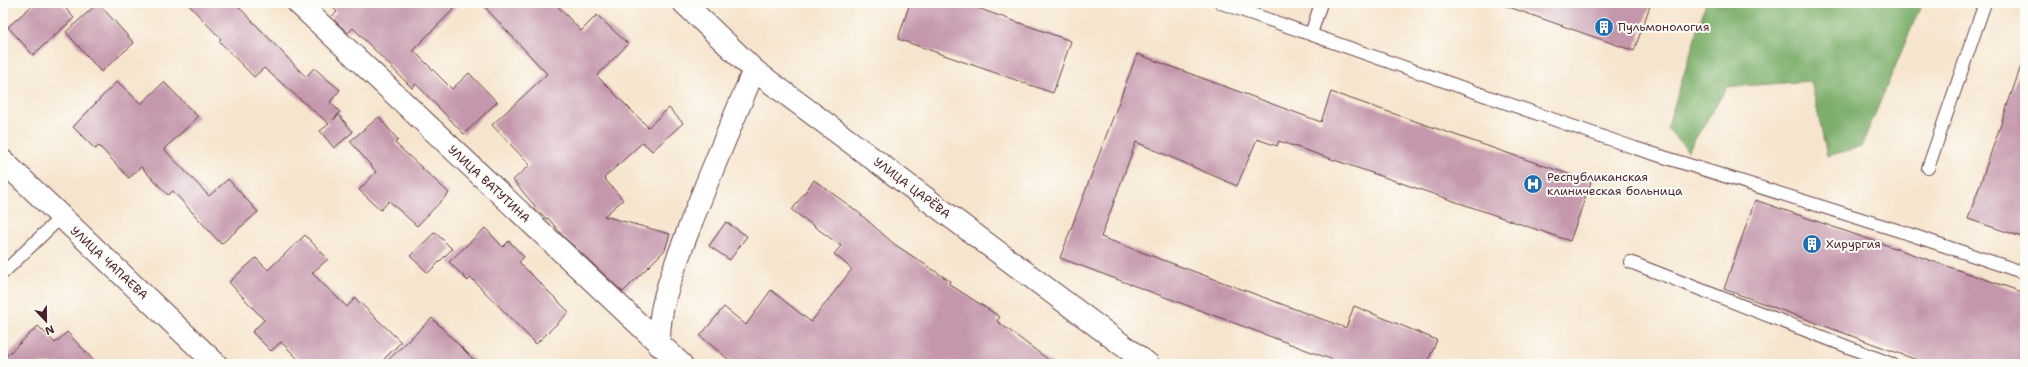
<svg xmlns="http://www.w3.org/2000/svg" width="2028" height="367" font-family="'Shantell Sans',sans-serif">
	<style>
		.forest { fill: #7daf6a; stroke: #64674a }
		.building { fill: #c497ac }
		.lines { fill: none; stroke-linecap: round; stroke-linejoin: round }
		.lane-casing { stroke: #643d43; stroke-width: 14 }
		.street-casing { stroke: #643d43; stroke-width: 24 }
		.lane { stroke: #fff; stroke-width: 12 }
		.street { stroke: #fff; stroke-width: 22 }
		.labels { text-anchor: middle; stroke-width: 4; stroke-linejoin: round; paint-order: stroke }
		.poi-label { font-size: 12px; fill: #4a1f2b; stroke: #fdfcf7; text-anchor: start }
		.street-label { font-size: 12px; fill: #4a1f2b; stroke: #fdfcf7 }
	</style>
	<rect width="100%" height="100%" fill="#fdfcf7"/>
	<filter id="ink" filterUnits="userSpaceOnUse"><feTurbulence type="fractalNoise" baseFrequency=".025" numOctaves="2"/><feDisplacementMap in="SourceGraphic" scale="8" xChannelSelector="R" yChannelSelector="G"/><feConvolveMatrix kernelMatrix="1 2 1 2 8 2 1 2 1" color-interpolation-filters="sRGB"/></filter>
	<filter id="wash" filterUnits="userSpaceOnUse"><feTurbulence type="fractalNoise" baseFrequency=".012" numOctaves="4" result="noise"/><feDisplacementMap in="SourceGraphic" scale="16" xChannelSelector="R" yChannelSelector="G"/><feGaussianBlur stdDeviation="0.9" result="paint"/><feColorMatrix in="noise" values="0 0 0 0 0 0 0 0 0 0 0 0 0 0 0 0 0 1.4 0 .05"/><feComposite in="paint" operator="in"/></filter>
	<g filter="url(#wash)">
		<rect width="100%" height="100%" fill="#f6e5ce"/>
		<polygon class="forest" points="1706,3 1922,3 1861,147 1827,156 1811,81 1727,87 1688,151 1667,128"/>
		<g id="blocks">
			<g class="building">
				<polygon points="35,3 61,3 74,18 33,55 8,27"/>
				<polygon points="98,3 134,43 101,72 66,32"/>
				<polygon points="187,3 235,3 306,77 314,68 340,90 330,102 340,112 333,120 339,115 353,132 334,148 320,131 329,124 264,68 254,77 219,41 221,39"/>
				<polygon points="328,3 460,3 413,50 452,89 469,73 497,102 464,134 416,84 412,88 353,28 348,33 331,17 337,12"/>
				<polygon points="481,3 555,3 581,31 597,15 628,44 597,76 648,127 669,108 683,123 652,151 643,142 604,178 623,200 604,216 670,234 665,250 623,292 562,235 548,218 546,219 513,180 530,165 492,125 547,74"/>
				<polygon points="910,3 963,3 1071,41 1053,93 898,39"/>
				<polygon points="1506,3 1651,3 1634,51 1506,6"/>
				<polygon points="1137,54 1321,122 1331,92 1591,182 1570,241 1279,141 1277,146 1257,139 1237,186 1136,142 1101,237 1346,328 1354,306 1437,340 1427,364 1344,364 1060,258"/>
				<polygon points="2021,66 2025,66 2025,238 1968,219"/>
				<polygon points="117,81 141,104 164,82 198,117 164,149 209,196 228,179 258,212 221,244 173,191 168,195 141,167 129,178 99,146 95,149 73,127"/>
				<polygon points="379,117 398,140 395,143 449,193 417,226 389,201 381,210 359,190 376,172 350,141"/>
				<polygon points="814,180 858,212 894,244 950,281 949,284 1000,317 997,321 1054,364 734,364 700,336 724,307 746,325 771,290 811,322 852,269 834,254 841,246 792,210"/>
				<polygon points="1755,200 2025,293 2025,364 1928,364 1724,289"/>
				<polygon points="726,222 747,236 730,260 709,246"/>
				<polygon points="485,228 503,247 509,241 524,257 519,262 569,312 536,344 471,278 468,281 449,262"/>
				<polygon points="435,232 452,249 428,273 410,256"/>
				<polygon points="305,235 328,259 312,273 347,307 355,298 401,342 379,364 303,364 281,342 271,351 252,332 264,320 229,282 256,258 268,270"/>
				<polygon points="432,318 478,364 384,364"/>
				<polygon points="38,326 55,343 67,332 97,364 3,364 3,359"/>
			</g>
		</g>
	</g>
	<g filter="url(#ink)">
		<use href="#blocks" fill-opacity="0" stroke="#643d43" stroke-width="1"/>
		<g class="lines">
			<g class="lane-casing">
				<g id="lane">
					<polyline points="1221,3 1635,148 1906,233 2025,273"/>
					<polyline points="1311,34 1321,3"/>
					<polyline points="1928,168 1985,3"/>
					<polyline points="1630,262 1892,364"/>
					<polyline points="3,273 61,217"/>
				</g>
			</g>
			<g class="street-casing">
				<g id="street">
					<polyline points="298,3 681,364"/>
					<polyline points="684,3 754,70 1148,364"/>
					<polyline points="3,161 216,364"/>
					<path d="M659,345C658,307 672,274 685,239C706,182 731,126 754,70"/>
				</g>
			</g>
			<use href="#lane" class="lane"/>
			<use href="#street" class="street"/>
		</g>
	</g>
	<defs>
		<g id="building-disc" transform="scale(1)"><circle r="9.5" fill="#1f6fb2" stroke="#fdfcf7"/><path d="M-4-6H4V6H1V3H-1V6H-4ZM-2.5-4.3h1.7v1.8h-1.7ZM.8-4.3h1.7v1.8H.8ZM-2.5-1h1.7V.8h-1.7ZM.8-1h1.7V.8H.8Z" fill="#fff"/></g>
		<g id="hospital-disc" transform="scale(1)"><circle r="9.5" fill="#1f6fb2" stroke="#fdfcf7"/><path d="M-5-5h3v3.5h4V-5h3V5h-3V1.5h-4V5h-3Z" fill="#fff"/></g>
	</defs>
	<g fill-rule="evenodd">
		<use href="#building-disc" x="1604" y="27"/>
		<use href="#hospital-disc" x="1533" y="184"/>
		<use href="#building-disc" x="1812" y="244"/>
	</g>
	<g class="labels">
		<g class="poi-label">
			<text x="1618" y="31">Пульмонология</text>
			<text x="1547" y="181">Республиканская<tspan x="1547" dy="14">клиническая больница</tspan></text>
			<text x="1826" y="248">Хирургия</text>
		</g>
		<g class="street-label">
			<text transform="translate(489 184) rotate(43)" y="4">УЛИЦА ВАТУТИНА</text>
			<text transform="translate(912 188) rotate(37)" y="4">УЛИЦА ЦАРЁВА</text>
			<text transform="translate(109 263) rotate(43)" y="4">УЛИЦА ЧАПАЕВА</text>
		</g>
	</g>
	<rect width="2028" height="367" fill="none" stroke="#fdfcf7" stroke-width="16"/>
	<g transform="translate(46 321) rotate(158)" stroke="#fdfcf7" stroke-width="3" paint-order="stroke">
	<path d="M0-3L7 15L0 10L-7 15Z" fill="#4a1f2b"/>
	<text y="-6" font-size="11" font-weight="bold" text-anchor="middle" fill="#4a1f2b">N</text>
	</g>
</svg>
